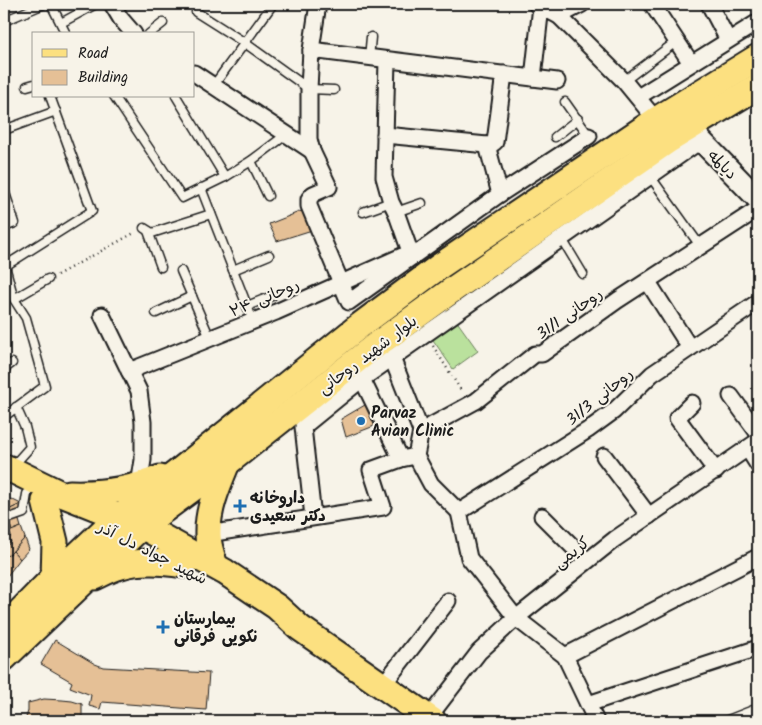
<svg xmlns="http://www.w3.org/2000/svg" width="762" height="725" font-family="Kalam,'Playpen Sans Arabic',sans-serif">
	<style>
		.green { fill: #bae19d; stroke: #6b7e5c }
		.building { fill: #e5c096; stroke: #1c1c1c }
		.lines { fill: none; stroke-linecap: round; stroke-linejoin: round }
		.service-casing { stroke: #1c1c1c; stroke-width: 11 }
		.minor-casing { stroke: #1c1c1c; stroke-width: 19 }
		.secondary-casing { stroke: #1c1c1c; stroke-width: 25 }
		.primary-casing { stroke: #1c1c1c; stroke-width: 29 }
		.path { stroke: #1c1c1c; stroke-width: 2.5; stroke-dasharray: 1 4; stroke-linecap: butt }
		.service { stroke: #f7f3e8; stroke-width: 8 }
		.minor { stroke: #f7f3e8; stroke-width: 15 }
		.secondary { stroke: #f7f3e8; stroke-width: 21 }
		.primary { stroke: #fce080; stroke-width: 25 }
		.poi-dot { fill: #1f6fb2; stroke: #f7f3e8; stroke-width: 2 }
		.labels { text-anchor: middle; stroke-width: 4; stroke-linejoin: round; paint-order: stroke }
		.street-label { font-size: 16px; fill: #1c1c1c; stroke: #f7f3e8 }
		.poi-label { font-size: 16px; font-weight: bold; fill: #1c1c1c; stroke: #f7f3e8; text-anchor: start }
	</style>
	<rect width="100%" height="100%" fill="#f7f3e8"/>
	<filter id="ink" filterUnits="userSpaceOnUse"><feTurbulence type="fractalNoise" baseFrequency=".02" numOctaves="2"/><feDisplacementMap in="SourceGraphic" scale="10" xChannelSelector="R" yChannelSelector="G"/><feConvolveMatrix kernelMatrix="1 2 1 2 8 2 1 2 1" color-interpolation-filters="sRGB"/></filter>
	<g filter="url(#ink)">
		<polygon class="green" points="456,320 478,351 453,369 431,337"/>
		<g class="building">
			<polygon points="304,210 312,230 277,241 269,224"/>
			<polygon points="372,403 382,423 346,437 341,419 365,405"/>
			<polygon points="11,499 21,504 4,512 4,503"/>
			<polygon points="21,504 22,509 4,517 4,512"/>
			<polygon points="18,517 21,527 12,531 8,520"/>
			<polygon points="8,520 12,531 9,532 11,536 8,537 11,542 4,548 4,521"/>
			<polygon points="21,527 25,538 8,556 4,552 4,548 11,542 8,537 11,536 9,532"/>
			<polygon points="25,538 29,549 20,559 13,551"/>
			<polygon points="13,551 20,559 4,580 4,552 8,556"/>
			<polygon points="55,640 95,664 103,667 209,673 206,710 102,702 100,709 89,706 91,695 70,687 72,682 41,664"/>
			<polygon points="44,699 62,700 72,701 82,704 82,721 25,721 28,711 28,703"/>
		</g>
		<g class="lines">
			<g class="service-casing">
				<g id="service">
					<polyline points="51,4 66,34"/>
					<polyline points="196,12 245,43 309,89 334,90"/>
					<polyline points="4,21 44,4"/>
					<polyline points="61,23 96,4"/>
					<polyline points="149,34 163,23"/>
					<polyline points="369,58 371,37"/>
					<polyline points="624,81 677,41"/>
					<polyline points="214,85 273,4"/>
					<polyline points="27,86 34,84"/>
					<polyline points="114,96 182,198 225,177 251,161 287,134"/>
					<polyline points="176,96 225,177"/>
					<polyline points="565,102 589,136"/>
					<polyline points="4,130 56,111"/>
					<polyline points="555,137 578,119"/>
					<polyline points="251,161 268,196"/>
					<polyline points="650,176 701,247"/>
					<polyline points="201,188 253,321"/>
					<polyline points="4,190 15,223 4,227"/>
					<polyline points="363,212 391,202"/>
					<polyline points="396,212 422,203"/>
					<polyline points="144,228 152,233 211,214"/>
					<polyline points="148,231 161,267"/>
					<polyline points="562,239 583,274"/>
					<polyline points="233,270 269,255"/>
					<polyline points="181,271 210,338"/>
					<polyline points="14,299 48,279"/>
					<polyline points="247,306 272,296"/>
					<polyline points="156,313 192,296"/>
					<polyline points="4,369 12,363"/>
					<polyline points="4,412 6,415 45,386 26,318 14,299 5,266 92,211 50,96"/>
					<polyline points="13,466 30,447 25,427 16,407"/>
					<polyline points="4,520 24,513 27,494"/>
					<polyline points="725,721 758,708"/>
				</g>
			</g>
			<g class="minor-casing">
				<g id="minor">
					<polyline points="112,4 121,19 134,34"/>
					<polyline points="318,4 311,50 309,89 309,139 312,151 329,187 313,194 309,199 309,206 349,302 500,194 589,136"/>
					<polyline points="536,4 559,16 624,81 656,120"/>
					<polyline points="652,4 691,63"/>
					<polyline points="709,4 728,40"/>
					<polyline points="559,16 582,4"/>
					<polyline points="311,50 557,81"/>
					<polyline points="387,60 384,177 391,202 396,212 412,257"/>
					<polyline points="194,73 312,151"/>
					<polyline points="533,78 541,6"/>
					<polyline points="638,97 758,22"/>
					<polyline points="385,135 487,145 491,145 495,142 504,74"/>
					<polyline points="487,145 500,194"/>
					<polyline points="648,282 690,348"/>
					<polyline points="102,315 139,391 143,422 143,460 139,485"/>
					<polyline points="392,358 421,431"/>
					<polyline points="129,371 276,312 402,256"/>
					<polyline points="362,379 401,459"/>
					<polyline points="731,396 758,433"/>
					<polyline points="692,403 677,418 716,471"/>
					<polyline points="748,449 758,465"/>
					<polyline points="416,456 421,431 476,401 535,354 542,354 618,300 758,209"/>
					<polyline points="416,456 431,484 459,512 469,558 516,618 565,656 596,721"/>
					<polyline points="604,456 649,516"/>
					<polyline points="459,512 588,430 614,411 652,374 758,302"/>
					<polyline points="542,516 587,561"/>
					<polyline points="313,517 303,427 362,379 700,141"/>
					<polyline points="208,534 383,507 371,470 401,459 416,456"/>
					<polyline points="565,656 758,557"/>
					<polyline points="383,685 448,601"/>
					<polyline points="588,704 758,648"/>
					<polyline points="429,717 479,652 516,618 615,539 758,441"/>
				</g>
			</g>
			<g class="secondary-casing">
				<polyline id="secondary" points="688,127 758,199"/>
			</g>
			<g class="primary-casing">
				<g id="primary">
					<polyline points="4,467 10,469 59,493 142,526 225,572 277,607 300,628 433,721"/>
					<path d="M70,493C101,494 131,490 160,478"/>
					<polyline points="45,501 55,542 54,577"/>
					<path d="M215,566C212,556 208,545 208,535C207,510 218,485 227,463"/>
					<path d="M95,577C103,573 112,568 121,566C142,560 162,562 183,565"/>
					<polyline points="4,628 54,577 106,528 183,468 358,327 440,266 656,120 758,57"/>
					<polyline points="4,658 142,526 227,463 372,348 455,288 669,140 758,86"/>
				</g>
			</g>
			<g class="path">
				<polyline points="57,275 136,232"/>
				<polyline points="433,346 462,392"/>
			</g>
			<use href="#service" class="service"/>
			<use href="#minor" class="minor"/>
			<use href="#secondary" class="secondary"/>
			<use href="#primary" class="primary"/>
		</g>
	</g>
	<g class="poi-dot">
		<circle cx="361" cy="421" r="5"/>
		<path d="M237.5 498.5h5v5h5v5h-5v5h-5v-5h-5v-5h5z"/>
		<path d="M160.5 619.5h5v5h5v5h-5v5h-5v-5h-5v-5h5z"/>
	</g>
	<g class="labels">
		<g class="street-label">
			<text transform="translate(723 164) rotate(45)" y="6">دیالمه</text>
			<text transform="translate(264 297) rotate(-23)" y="6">روحانی ۲۴</text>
			<text transform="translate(569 313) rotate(-35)" y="6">روحانی 31/1</text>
			<text transform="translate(367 354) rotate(-37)" y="6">بلوار شهید روحانی</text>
			<text transform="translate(599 396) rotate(-39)" y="6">روحانی 31/3</text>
			<text transform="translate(153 552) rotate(27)" y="6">شهید جواد دل آذر</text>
			<text transform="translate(571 552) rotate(-38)" y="6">کریمی</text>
		</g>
		<g class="poi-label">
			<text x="371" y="418">Parvaz<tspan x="371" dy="18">Avian Clinic</tspan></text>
			<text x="250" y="503">داروخانه<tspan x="250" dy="18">دکتر سعیدی</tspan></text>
			<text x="174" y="624">بیمارستان<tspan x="174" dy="18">نکویی فرقانی</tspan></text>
		</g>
	</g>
	<rect width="762" height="725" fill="none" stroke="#f7f3e8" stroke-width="20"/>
	<rect x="10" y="10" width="742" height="705" fill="none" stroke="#1c1c1c" stroke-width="2" filter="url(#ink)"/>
	<rect x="32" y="32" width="162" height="65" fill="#f7f3e8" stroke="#9f9d96"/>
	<rect x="42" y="49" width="25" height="8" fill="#fce080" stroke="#9f9d96"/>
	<text x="78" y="58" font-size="15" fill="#1c1c1c">Road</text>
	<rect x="42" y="70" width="25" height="15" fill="#e5c096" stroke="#9f9d96"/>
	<text x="78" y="82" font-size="15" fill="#1c1c1c">Building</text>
</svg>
